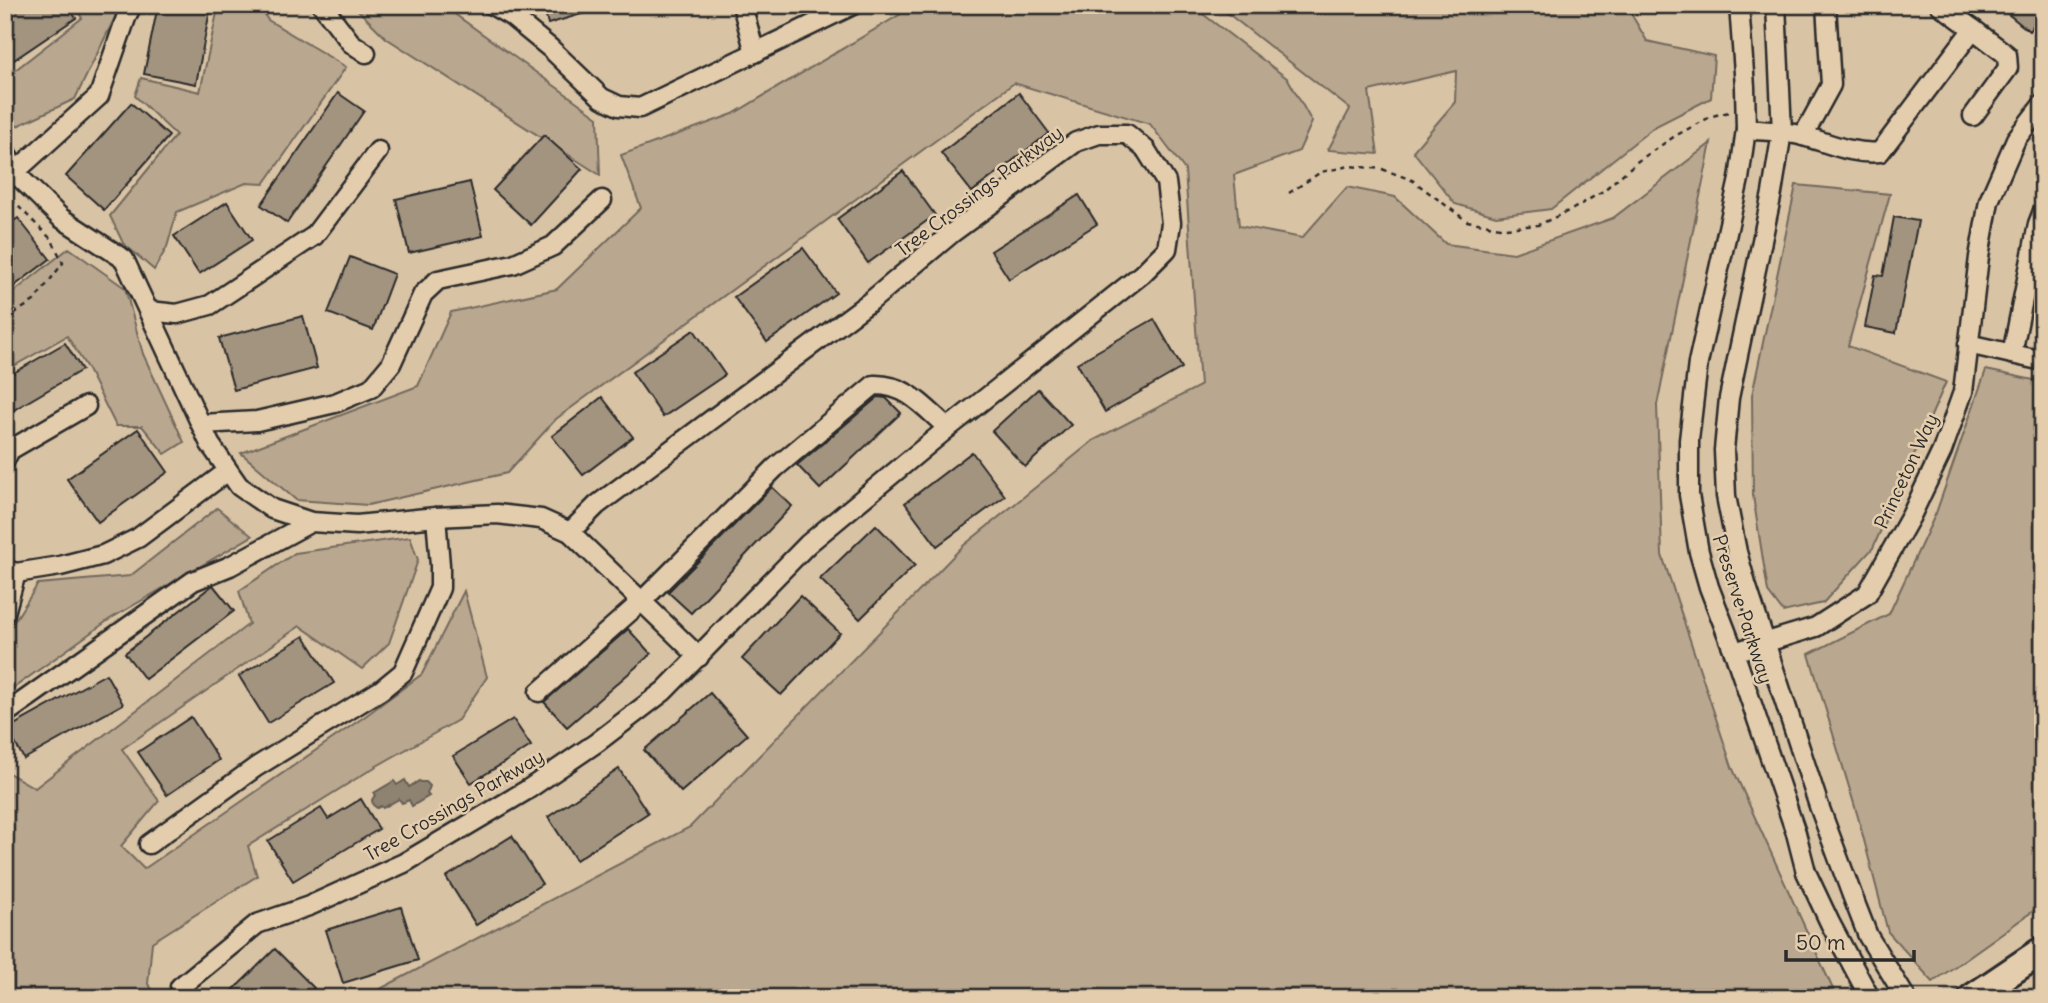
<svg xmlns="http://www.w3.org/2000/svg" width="2048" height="1003" font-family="Delius,sans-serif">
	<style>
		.green { fill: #b9a78f; stroke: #72695d; stroke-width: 2 }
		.water { fill: #8e8271; stroke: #665f55; stroke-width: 2 }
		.building { fill: #a39480; stroke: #2b2b2b; stroke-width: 2 }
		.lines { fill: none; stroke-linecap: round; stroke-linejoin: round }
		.minor-casing { stroke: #2b2b2b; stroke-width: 23 }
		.highway-casing { stroke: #2b2b2b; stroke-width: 32 }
		.path { stroke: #2b2b2b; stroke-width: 2.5; stroke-dasharray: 5 5; stroke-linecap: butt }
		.minor { stroke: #e4cdad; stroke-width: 18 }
		.highway { stroke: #e4cdad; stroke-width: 26 }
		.labels { text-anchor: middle; stroke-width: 5; stroke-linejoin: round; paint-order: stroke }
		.street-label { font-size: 19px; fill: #2b2b2b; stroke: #e4cdad }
	</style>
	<rect width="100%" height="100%" fill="#d9c3a5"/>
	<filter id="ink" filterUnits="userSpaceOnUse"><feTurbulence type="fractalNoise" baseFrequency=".0143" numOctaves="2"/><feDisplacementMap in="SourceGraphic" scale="14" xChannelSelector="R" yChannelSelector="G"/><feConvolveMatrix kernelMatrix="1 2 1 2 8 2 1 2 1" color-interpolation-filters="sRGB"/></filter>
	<g filter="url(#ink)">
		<g class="green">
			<polygon points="74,5 121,5 75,99 17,126 5,118 5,78 82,18"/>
			<polygon points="353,5 442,5 598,117 600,175 386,38"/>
			<polygon points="916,5 1191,5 1288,79 1312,122 1299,151 1234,175 1239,226 1302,238 1347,187 1395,197 1446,244 1514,253 1613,218 1711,143 1657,405 1662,555 1732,767 1837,998 363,998 690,827 963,546 1094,440 1200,386 1185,170 1150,124 1014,83 556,419 507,473 368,505 296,500 241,453 418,386 451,312 557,289 641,208 621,155 733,114"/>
			<polygon points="1217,5 1626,5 1647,41 1714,56 1711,98 1654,127 1551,209 1496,216 1455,204 1413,151 1455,102 1456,71 1369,91 1378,154 1328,150 1350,109"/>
			<polygon points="259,7 268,20 346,67 264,184 246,183 177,212 167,247 154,270 123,243 110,216 176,135 135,96 141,78 200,92 218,8"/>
			<polygon points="1796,185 1890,194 1848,346 1946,382 1873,548 1823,603 1783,612 1768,592 1753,496 1752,395"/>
			<polygon points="69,248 125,288 143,354 184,442 165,454 142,426 116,426 87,368 67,336 5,371 5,299"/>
			<polygon points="1986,370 2043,382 2043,904 1933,982 1888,932 1858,817 1809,654 1889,614 1936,513"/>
			<polygon points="217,508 252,536 110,619 5,694 5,636 38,584 130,576"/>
			<polygon points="410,537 418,560 389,643 362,669 300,626 122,749 159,801 121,846 144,869 364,717 422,674 464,591 487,677 458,720 375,767 248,846 257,876 152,942 148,984 159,998 16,998 5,996 5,771 35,788 249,624 239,591 295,553"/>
		</g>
		<polygon class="water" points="405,780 409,787 419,781 421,782 426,782 430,786 427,794 429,796 412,806 409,800 402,803 399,799 383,808 381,806 377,808 373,805 372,800 375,795 374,793 394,781 397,785"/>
		<g class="building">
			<polygon points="5,5 67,5 76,18 5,66"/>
			<polygon points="158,5 211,5 196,84 144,74"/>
			<polygon points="543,5 597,5 598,9 548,24"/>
			<polygon points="1997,5 2043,5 2043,14 2029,31"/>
			<polygon points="338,93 364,111 287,223 261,205"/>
			<polygon points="1019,93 1049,133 972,192 941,153"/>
			<polygon points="131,103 169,136 104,210 66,176"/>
			<polygon points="544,135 582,169 531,225 493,190"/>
			<polygon points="903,171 935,215 868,263 837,219"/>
			<polygon points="470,182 483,236 409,253 396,199"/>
			<polygon points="1079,195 1097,224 1009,279 991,251"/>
			<polygon points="227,202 252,240 199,274 174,236"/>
			<polygon points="1894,217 1918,221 1896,333 1865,327 1875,275 1883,276"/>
			<polygon points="18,218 50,259 5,293 5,227"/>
			<polygon points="803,248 836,293 767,342 734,297"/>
			<polygon points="350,257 394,274 373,330 328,313"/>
			<polygon points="303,316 317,368 234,390 219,338"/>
			<polygon points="1154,319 1182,368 1105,412 1077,363"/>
			<polygon points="694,330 725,375 663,417 632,372"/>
			<polygon points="65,343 82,370 5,415 5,378"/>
			<polygon points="1038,389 1071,425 1025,467 992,431"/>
			<polygon points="602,397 633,437 583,475 552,436"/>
			<polygon points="878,397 886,398 901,413 820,489 797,465"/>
			<polygon points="138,429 168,472 98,522 67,479"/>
			<polygon points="972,452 1005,496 937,546 905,503"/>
			<polygon points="772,487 792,506 691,613 668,592"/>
			<polygon points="876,525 915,565 860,619 820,579"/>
			<polygon points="213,585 234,611 145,679 125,653"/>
			<polygon points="800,596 840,633 781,695 742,659"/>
			<polygon points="628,629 651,654 567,727 544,702"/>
			<polygon points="304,636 334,683 268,723 239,676"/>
			<polygon points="106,674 123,704 24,759 7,729"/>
			<polygon points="710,693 747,735 681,792 644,750"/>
			<polygon points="191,717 219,760 167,795 138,752"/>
			<polygon points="513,719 531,746 471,783 453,756"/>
			<polygon points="619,769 648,813 576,860 548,817"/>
			<polygon points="361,799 379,829 293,881 268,841 321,808 328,819"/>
			<polygon points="512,836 542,884 476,925 446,877"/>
			<polygon points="401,907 418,960 343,983 326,930"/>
			<polygon points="275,949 314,988 303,998 225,998"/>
		</g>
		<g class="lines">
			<g class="minor-casing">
				<g id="minor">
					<polyline points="322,5 351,43 366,53"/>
					<polyline points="492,5 511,16 550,48 602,98 619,106 640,108 853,5"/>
					<polyline points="742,5 755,53"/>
					<polyline points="1739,5 1745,87 1746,129 1739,179 1698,363 1689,440 1689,495 1699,552 1709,587 1734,652 1796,833 1806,872 1830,923 1870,998"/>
					<polyline points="1776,5 1782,132 1772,193 1729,398 1724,450 1726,496 1737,552 1746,584 1819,806 1852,895 1868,936 1906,998"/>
					<polyline points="1973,29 2007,55 2008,68 1973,116"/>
					<path d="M1746,129C1764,131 1783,131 1800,135C1827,142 1851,155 1880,152L1973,29L1940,5"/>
					<polyline points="1803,136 1831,85 1826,5"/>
					<polyline points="5,150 15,173 61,218 124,259 210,444 239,486 272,509 311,522 357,525 436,517 497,514 541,519 570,532 699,657"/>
					<polyline points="5,181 99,96 127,15 132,5"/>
					<polyline points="149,311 177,314 210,305 314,236 378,151"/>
					<polyline points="1968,344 2043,361"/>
					<polyline points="2012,354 2038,224 2043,211"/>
					<polyline points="201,424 257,421 335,403 371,388 391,364 423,294 438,280 513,264 553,246 602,200"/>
					<polyline points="5,460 10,450 86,406"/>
					<polyline points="5,569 16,573 60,566 103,555 138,538 228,471"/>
					<polyline points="5,613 16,573"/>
					<polyline points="1734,652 1816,627 1867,594 1911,516 1942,451 1963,392 1979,257 1989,201 2016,139 2043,104"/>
					<path d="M539,692L642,601L775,468L874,385C907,384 925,408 948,428"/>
					<polyline points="5,714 193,581 230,566 311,522"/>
					<polyline points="149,844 256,767 381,690 403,672 440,588 440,565 436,517"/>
					<polyline points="180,987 257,924 309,906 404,863 527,790 596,743 664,691 808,544 948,428 1142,274 1167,249 1171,223 1166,182 1146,150 1127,134 1099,134 1076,142 952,233 871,301 597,505 570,532"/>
				</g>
			</g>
			<g class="highway-casing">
				<polyline id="highway" points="1972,998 2043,950"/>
			</g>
			<g class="path">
				<polyline points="1289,193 1321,172 1350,166 1382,169 1412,180 1467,221 1505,228 1538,225 1573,209 1603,191 1638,161 1675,136 1712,116 1729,112"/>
				<polyline points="5,319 34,301 63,263 52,240 9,197"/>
			</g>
			<use href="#minor" class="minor"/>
			<use href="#highway" class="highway"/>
		</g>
	</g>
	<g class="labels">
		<g class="street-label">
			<text transform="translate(979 191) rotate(-37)" y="7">Tree Crossings Parkway</text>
			<text transform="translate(1906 471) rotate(-65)" y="7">Princeton Way</text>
			<text transform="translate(1743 609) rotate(72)" y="7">Preserve Parkway</text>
			<text transform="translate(454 805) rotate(-30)" y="7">Tree Crossings Parkway</text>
		</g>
	</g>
	<rect width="2048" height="1003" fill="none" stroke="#e4cdad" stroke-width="28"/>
	<rect x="14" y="14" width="2020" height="975" fill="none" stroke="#2b2b2b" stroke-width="2.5" filter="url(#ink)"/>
	<path d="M1786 950v10h128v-10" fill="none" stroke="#2b2b2b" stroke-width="3.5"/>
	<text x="1796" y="950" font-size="21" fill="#2b2b2b" stroke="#e4cdad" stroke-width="5" paint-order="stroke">50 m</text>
</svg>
